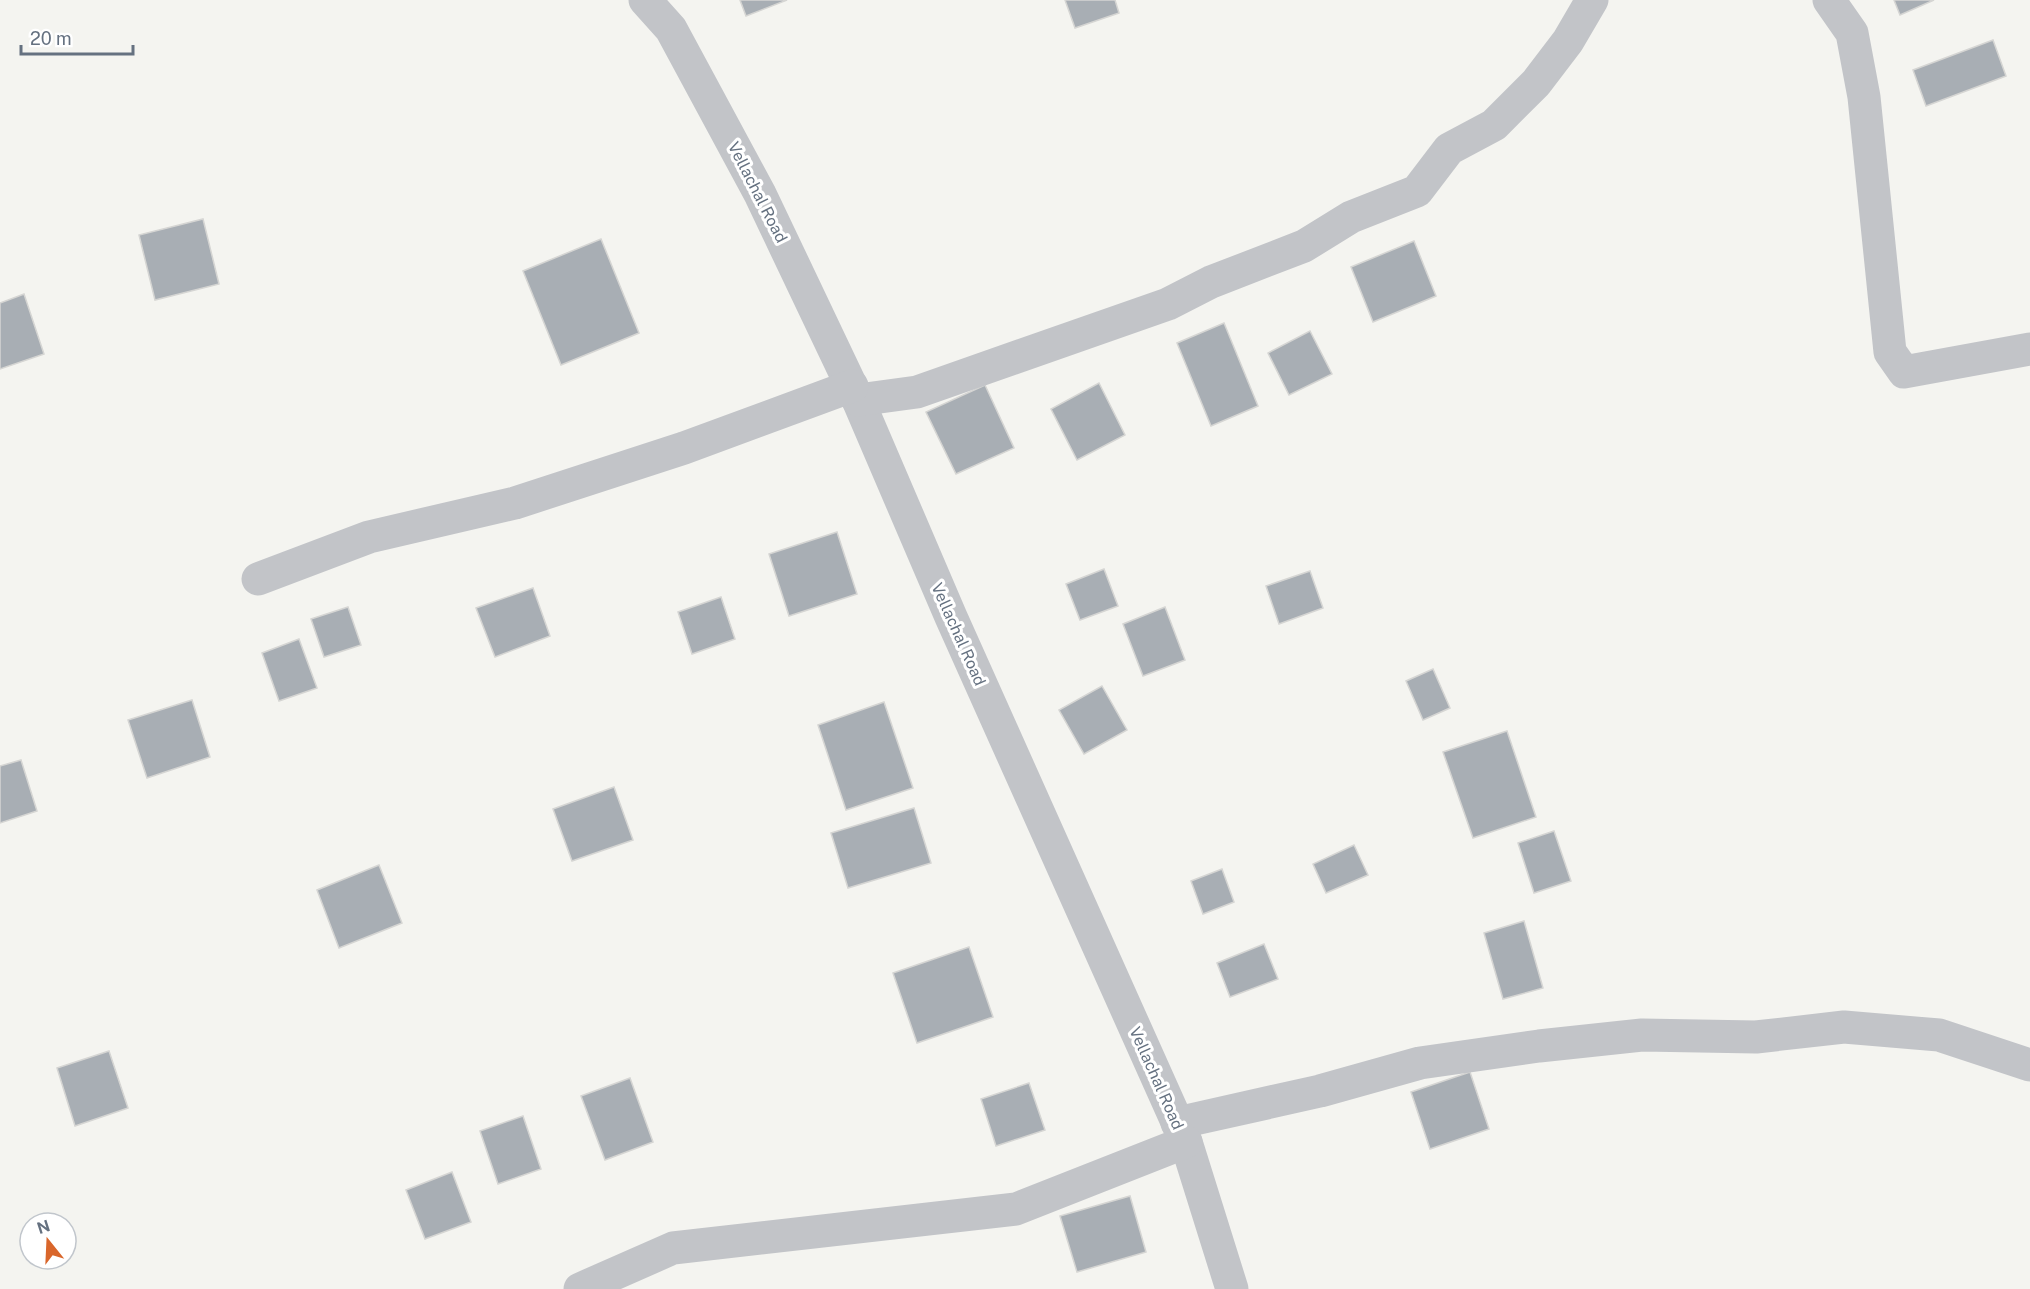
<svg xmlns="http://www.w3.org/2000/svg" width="2030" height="1289" font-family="'Public Sans',sans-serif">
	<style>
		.building { fill: #a8aeb4; stroke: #d5d5d3; stroke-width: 1.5 }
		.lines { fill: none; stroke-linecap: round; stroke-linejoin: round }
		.street { stroke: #c2c4c8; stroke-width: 33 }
		.labels { text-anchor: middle; stroke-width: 6; stroke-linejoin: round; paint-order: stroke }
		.street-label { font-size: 16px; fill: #657180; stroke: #fff }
	</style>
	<rect width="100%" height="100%" fill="#f4f4f0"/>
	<g class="building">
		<polygon points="740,0 787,0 746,16"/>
		<polygon points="1065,0 1115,0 1119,13 1075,28"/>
		<polygon points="1894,0 1934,0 1900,15"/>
		<polygon points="1993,40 2006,76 1926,106 1913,70"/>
		<polygon points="203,219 219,284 155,300 139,235"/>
		<polygon points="601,239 639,333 561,365 523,271"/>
		<polygon points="1414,241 1436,296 1373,322 1351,267"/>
		<polygon points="24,294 44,354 0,369 0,303"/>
		<polygon points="1224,323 1258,406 1211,426 1177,343"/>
		<polygon points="1310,331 1332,374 1289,395 1268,353"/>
		<polygon points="1099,383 1125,435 1077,460 1051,409"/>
		<polygon points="985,385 1014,448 956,474 926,412"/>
		<polygon points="837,532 857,594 789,616 769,554"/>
		<polygon points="1104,569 1118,606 1080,620 1066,584"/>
		<polygon points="1310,571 1323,608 1279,624 1266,586"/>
		<polygon points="533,588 550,636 495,657 476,608"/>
		<polygon points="721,597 735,639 692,654 678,612"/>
		<polygon points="348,607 361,645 324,657 311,619"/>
		<polygon points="1165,607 1185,660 1143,676 1123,624"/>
		<polygon points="299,639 317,688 279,701 262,653"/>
		<polygon points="1433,669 1450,708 1423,720 1406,681"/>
		<polygon points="1102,686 1127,730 1084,754 1059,710"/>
		<polygon points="192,700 210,757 147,778 128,720"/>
		<polygon points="884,702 913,788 846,810 818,725"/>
		<polygon points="1507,731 1536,817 1473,838 1443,752"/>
		<polygon points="21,760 37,811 0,823 0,766"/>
		<polygon points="614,787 633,840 572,861 553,809"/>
		<polygon points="914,808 931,863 848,888 831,833"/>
		<polygon points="1554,831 1571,881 1534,893 1518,843"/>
		<polygon points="1354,845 1368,875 1326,893 1313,864"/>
		<polygon points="379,865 402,923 339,948 317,890"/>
		<polygon points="1222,869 1234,902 1203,914 1191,881"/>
		<polygon points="1524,921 1543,988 1503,999 1484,933"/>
		<polygon points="1264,944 1278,979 1230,997 1217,963"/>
		<polygon points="969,947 993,1017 917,1043 893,973"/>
		<polygon points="109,1051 128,1108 75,1126 57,1068"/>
		<polygon points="1470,1072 1489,1129 1430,1149 1411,1092"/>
		<polygon points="630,1078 653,1142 605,1160 581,1096"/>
		<polygon points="1029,1083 1045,1130 996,1146 981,1099"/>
		<polygon points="523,1116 541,1169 498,1184 480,1131"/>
		<polygon points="452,1172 471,1222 425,1239 406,1190"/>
		<polygon points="1130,1196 1146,1252 1077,1272 1060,1216"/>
	</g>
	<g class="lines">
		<g class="street">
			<polyline points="645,0 671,29 760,194 858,400 951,617 1186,1142 1232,1289"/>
			<polyline points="1829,0 1852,33 1864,97 1890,352 1904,372 2030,349"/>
			<polyline points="858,400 917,392 1168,304 1211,282 1304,246 1351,217 1417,191 1449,149 1494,125 1536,83 1568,41 1592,0"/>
			<polyline points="258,579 369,537 515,503 684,448 852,386"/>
			<polyline points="1177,1123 1320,1091 1420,1063 1539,1046 1642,1035 1756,1037 1844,1027 1939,1035 2030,1065"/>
			<polyline points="580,1289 673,1248 1016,1209 1186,1142"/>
		</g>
	</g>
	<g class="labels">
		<g class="street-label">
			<text transform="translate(758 192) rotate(63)" y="6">Vellachal Road</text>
			<text transform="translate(959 634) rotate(66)" y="6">Vellachal Road</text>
			<text transform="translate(1157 1078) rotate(66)" y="6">Vellachal Road</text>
		</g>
	</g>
	<g transform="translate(48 1241) rotate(342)"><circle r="28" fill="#ffffff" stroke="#c1c6cc" stroke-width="1.5"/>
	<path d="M0-4.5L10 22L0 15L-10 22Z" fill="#d9662b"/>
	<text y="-9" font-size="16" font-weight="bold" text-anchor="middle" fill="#657180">N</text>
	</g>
	<path d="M21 45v9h112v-9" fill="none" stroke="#657180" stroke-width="3"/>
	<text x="30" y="45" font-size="18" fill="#657180" stroke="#ffffff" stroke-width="4.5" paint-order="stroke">20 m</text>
</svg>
